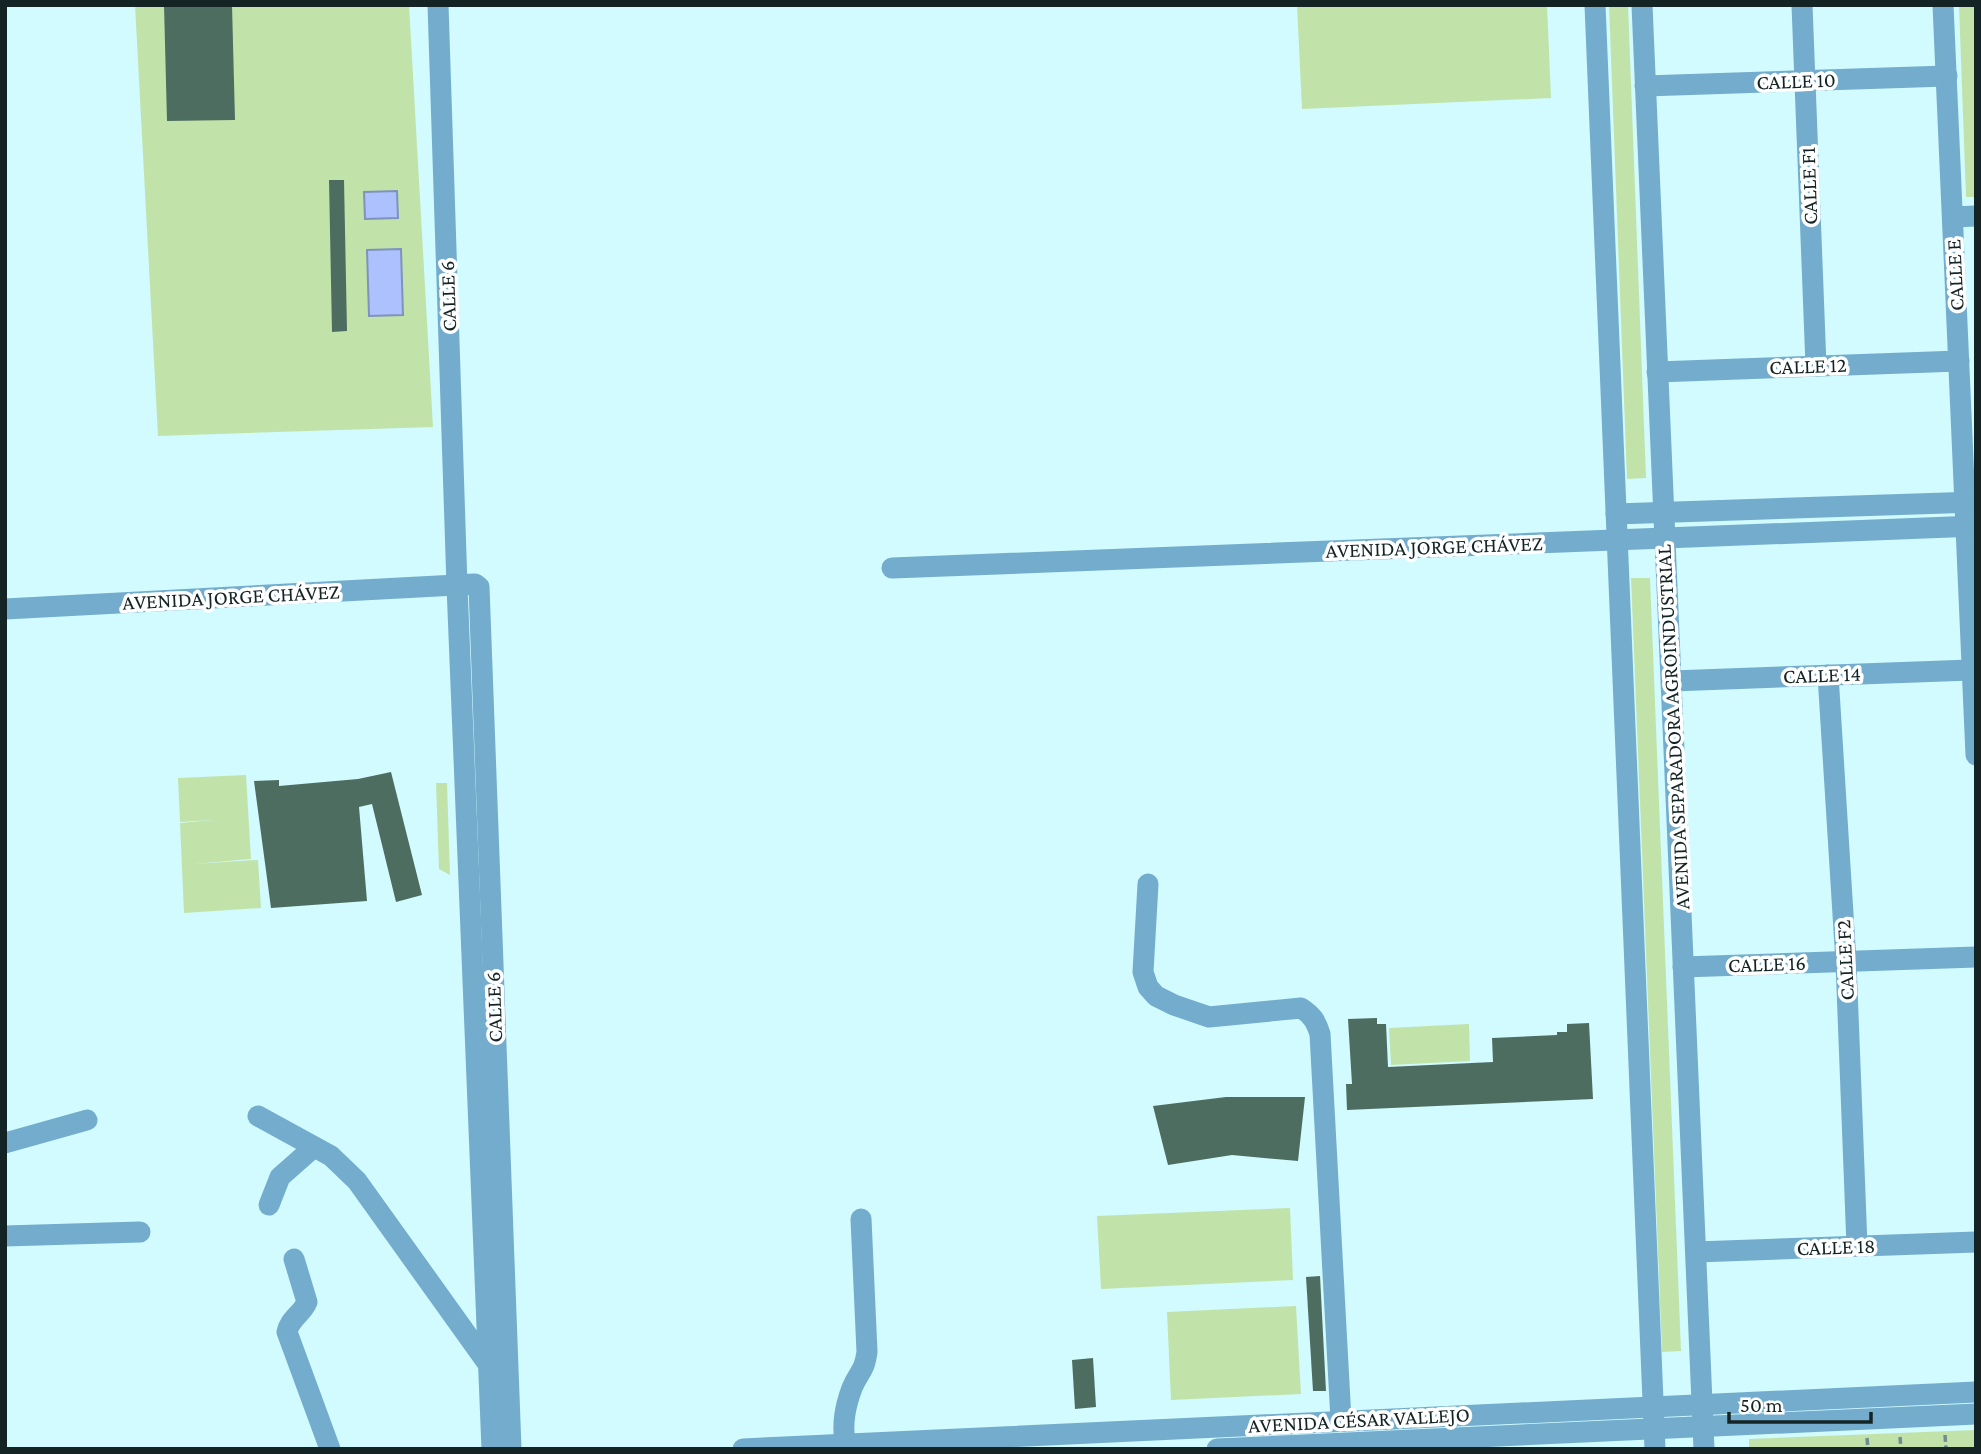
<svg xmlns="http://www.w3.org/2000/svg" width="1981" height="1454" font-family="'Crimson Pro',serif">
	<style>
		.green { fill: #c1e3aa }
		.water { fill: #acc1fd; stroke: #7e92bc; stroke-width: 2 }
		.building { fill: #4d6d60 }
		.lines { fill: none; stroke-linecap: round; stroke-linejoin: round }
		.path { stroke: #6f8c8e; stroke-width: 3.5; stroke-dasharray: 7 3.5; stroke-linecap: butt }
		.minor { stroke: #73accd; stroke-width: 21 }
		.labels { text-anchor: middle; stroke-width: 7; stroke-linejoin: round; paint-order: stroke }
		.street-label { font-size: 21px; fill: #142425; stroke: #fff }
	</style>
	<rect width="100%" height="100%" fill="#d1fbfe"/>
	<g class="green">
		<polygon points="135,5 409,5 433,427 158,436"/>
		<polygon points="1297,5 1547,5 1551,98 1302,109"/>
		<polygon points="1609,5 1628,5 1646,478 1627,479"/>
		<polygon points="1959,5 1976,5 1976,197 1966,197"/>
		<polygon points="1631,578 1650,578 1681,1351 1662,1352"/>
		<polygon points="246,775 251,859 193,864 258,860 261,908 184,913 180,823 213,820 180,822 178,778"/>
		<polygon points="436,783 447,783 450,875 439,869"/>
		<polygon points="1469,1024 1470,1061 1391,1065 1389,1028"/>
		<polygon points="1290,1208 1293,1280 1101,1289 1097,1216"/>
		<polygon points="1296,1306 1301,1394 1171,1400 1167,1312"/>
		<polygon points="1976,1430 1976,1449 1749,1449 1749,1439"/>
	</g>
	<g class="water">
		<polygon points="397,191 398,218 365,219 364,192"/>
		<polygon points="401,249 403,315 369,316 367,250"/>
	</g>
	<g class="building">
		<polygon points="164,5 232,5 235,120 167,121"/>
		<polygon points="329,180 344,180 347,331 332,332"/>
		<polygon points="391,772 422,895 396,902 372,804 359,807 367,901 271,908 254,781 279,780 279,786 358,779"/>
		<polygon points="1377,1018 1377,1024 1386,1024 1388,1067 1493,1062 1492,1038 1557,1035 1557,1032 1567,1032 1567,1024 1589,1023 1593,1099 1347,1110 1346,1084 1352,1084 1348,1019"/>
		<polygon points="1226,1097 1305,1097 1298,1161 1232,1155 1168,1165 1153,1106"/>
		<polygon points="1320,1276 1326,1391 1313,1391 1306,1277"/>
		<polygon points="1093,1358 1096,1407 1075,1409 1072,1360"/>
	</g>
	<g class="lines">
		<g class="path">
			<polyline points="1945,1435 1946,1449"/>
			<polyline points="1900,1437 1901,1449"/>
			<polyline points="1867,1438 1868,1449"/>
		</g>
		<g class="minor">
			<polyline points="438,5 457,586 492,1449"/>
			<polyline points="1595,5 1655,1449"/>
			<polyline points="1642,5 1704,1449"/>
			<polyline points="1802,5 1816,366"/>
			<polyline points="1943,5 1976,755"/>
			<polyline points="1645,86 1947,76"/>
			<polyline points="1953,217 1976,216"/>
			<polyline points="1657,372 1959,361"/>
			<polyline points="1616,514 1976,502"/>
			<polyline points="892,568 1976,526"/>
			<polyline points="5,609 475,584 479,587 511,1449"/>
			<polyline points="1828,675 1846,962 1857,1246"/>
			<polyline points="1672,681 1971,670"/>
			<path d="M1148,884L1143,972L1148,987L1156,996L1174,1005L1209,1017L1301,1008C1312,1015 1316,1021 1320,1034L1341,1420"/>
			<polyline points="1683,967 1976,957"/>
			<polyline points="258,1116 331,1156 357,1181 488,1364"/>
			<polyline points="5,1143 87,1120"/>
			<polyline points="269,1205 280,1177 314,1147"/>
			<polyline points="5,1236 140,1232"/>
			<polyline points="1696,1252 1976,1242"/>
			<path d="M294,1259L307,1302C302,1314 290,1318 287,1332L330,1449"/>
			<path d="M845,1444C842,1423 845,1407 852,1388C859,1371 864,1373 867,1352L861,1219"/>
			<polyline points="743,1449 1976,1392"/>
			<polyline points="1217,1449 1976,1414"/>
		</g>
	</g>
	<g class="labels">
		<g class="street-label">
			<text transform="translate(1796 81) rotate(-2)" y="7">CALLE 10</text>
			<text transform="translate(1809 186) rotate(-92)" y="7">CALLE F1</text>
			<text transform="translate(1955 275) rotate(-93)" y="7">CALLE E</text>
			<text transform="translate(448 296) rotate(-92)" y="7">CALLE 6</text>
			<text transform="translate(1808 366) rotate(-2)" y="7">CALLE 12</text>
			<text transform="translate(1434 547) rotate(-2)" y="7">AVENIDA JORGE CHÁVEZ</text>
			<text transform="translate(231 597) rotate(-3)" y="7">AVENIDA JORGE CHÁVEZ</text>
			<text transform="translate(1822 675) rotate(-2)" y="7">CALLE 14</text>
			<text transform="translate(1673 727) rotate(-93)" y="7">AVENIDA SEPARADORA AGROINDUSTRIAL</text>
			<text transform="translate(1845 960) rotate(-93)" y="7">CALLE F2</text>
			<text transform="translate(1767 964) rotate(-2)" y="7">CALLE 16</text>
			<text transform="translate(494 1007) rotate(-92)" y="7">CALLE 6</text>
			<text transform="translate(1836 1247) rotate(-2)" y="7">CALLE 18</text>
			<text transform="translate(1359 1420) rotate(-3)" y="7">AVENIDA CÉSAR VALLEJO</text>
		</g>
	</g>
	<rect width="1981" height="1454" fill="none" stroke="#142425" stroke-width="14"/>
	<path d="M1729 1412v10h142v-10" fill="none" stroke="#142425" stroke-width="3.5"/>
	<text x="1740" y="1412" font-size="21" fill="#142425" stroke="#ffffff" stroke-width="5" paint-order="stroke">50 m</text>
</svg>
